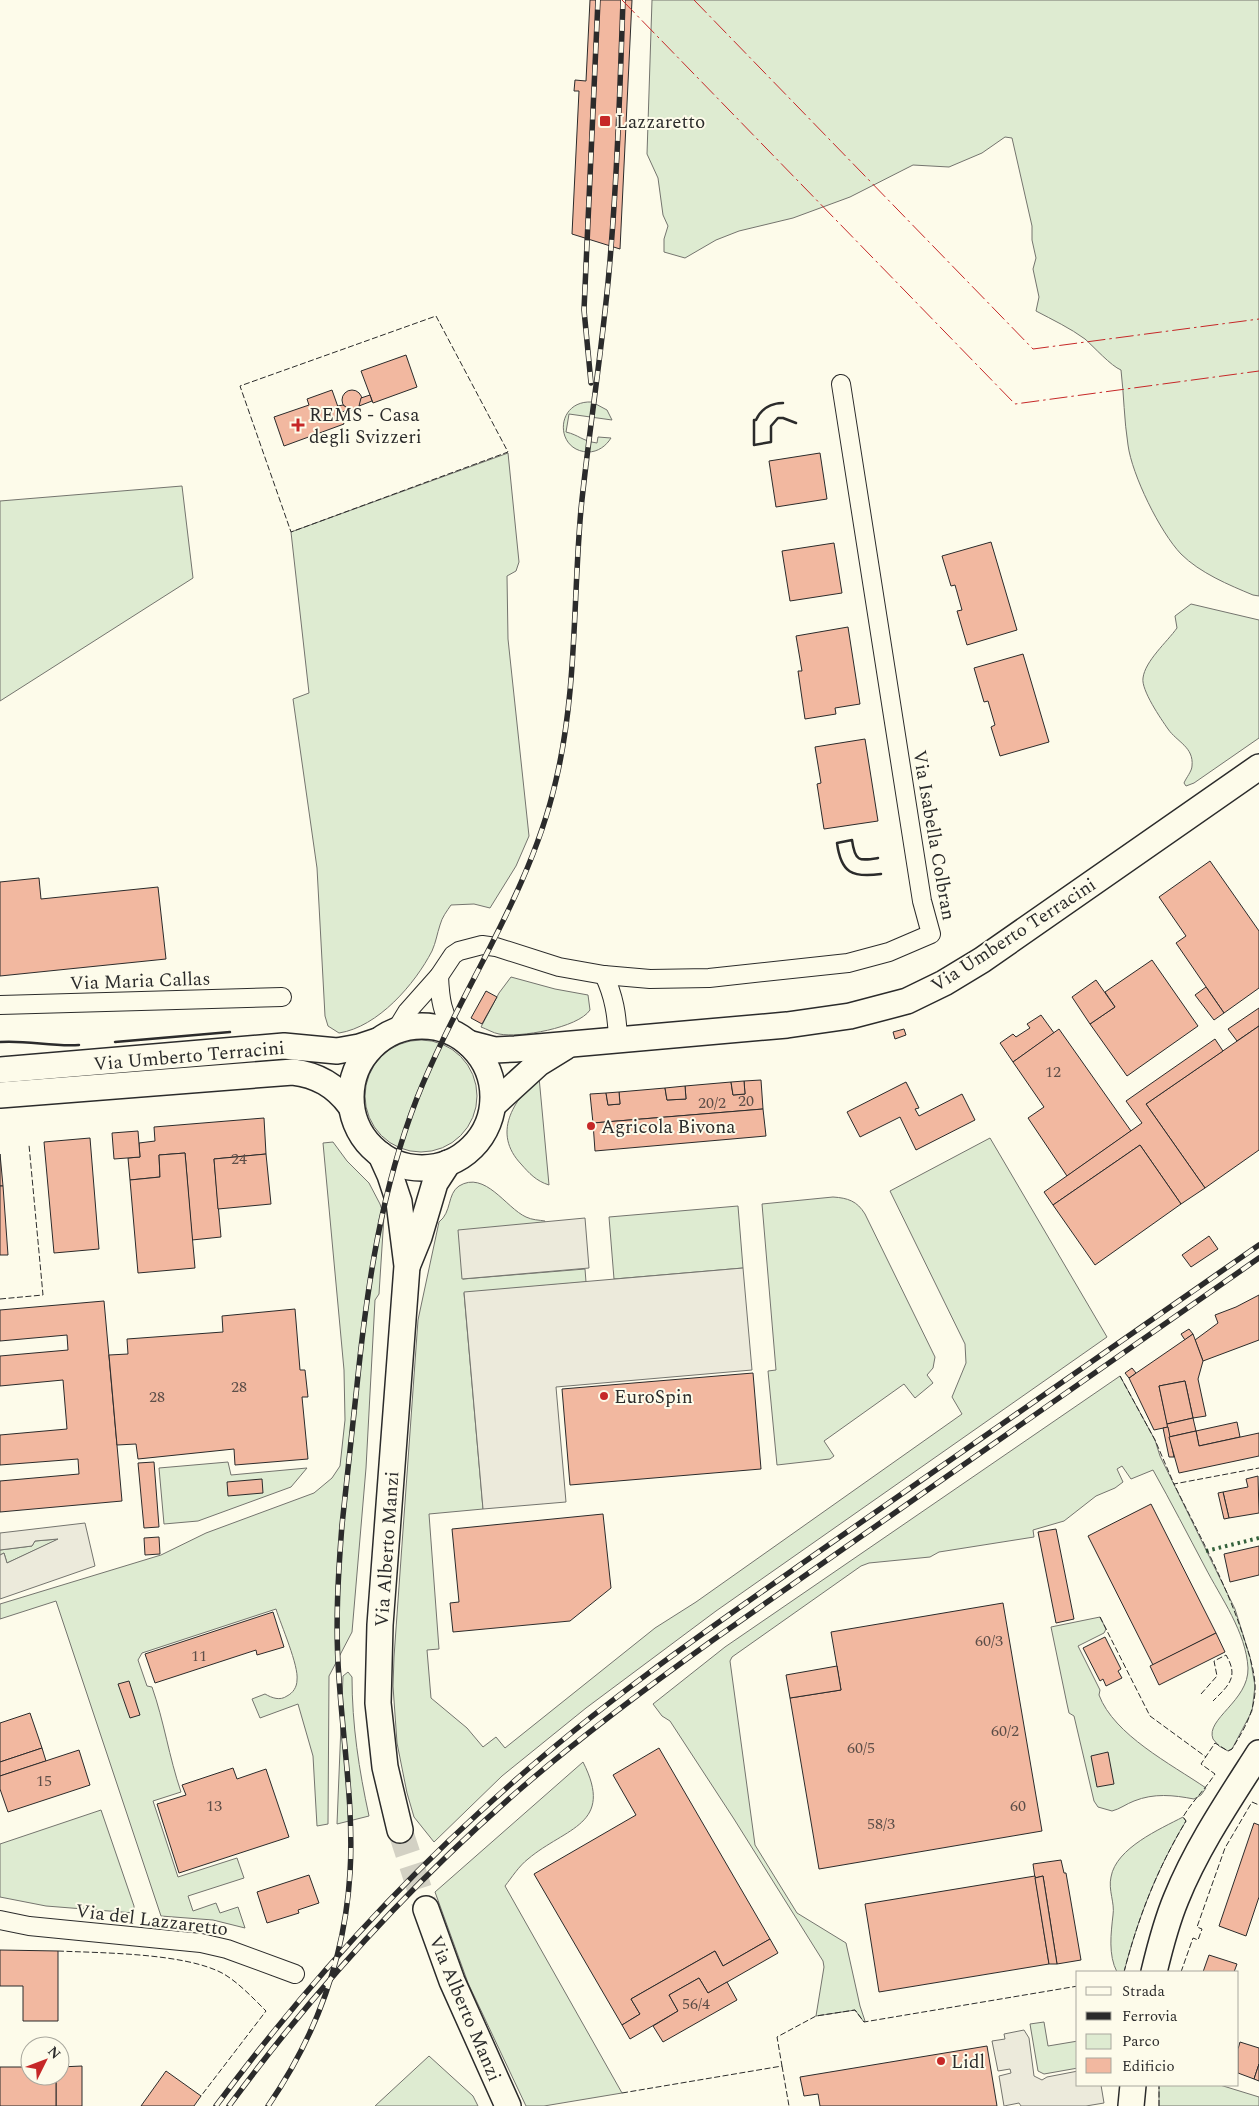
<svg xmlns="http://www.w3.org/2000/svg" width="1259" height="2106" font-family="Spectral,serif">
	<style>
		.green { fill: #deebd1; stroke: #74746e }
		.parking { fill: #eceadb; stroke: #74746e }
		.building { fill: #f2b8a0; stroke: #2b2b2b }
		.lines { fill: none; stroke-linecap: round; stroke-linejoin: round }
		.secondary-tunnel { stroke: #d3d1c4; stroke-width: 25; stroke-dasharray: 25 12; stroke-linecap: butt }
		.street-casing { stroke: #2b2b2b; stroke-width: 20 }
		.secondary-casing { stroke: #2b2b2b; stroke-width: 28 }
		.street { stroke: #fdfbea; stroke-width: 18 }
		.secondary { stroke: #fdfbea; stroke-width: 25 }
		.rail-casing { stroke: #2b2b2b; stroke-width: 5.5 }
		.rail { stroke: #fdfbea; stroke-width: 4; stroke-dasharray: 11; stroke-linecap: butt }
		.hedge { stroke: #34623c; stroke-width: 4; stroke-dasharray: 2.5 4; stroke-linecap: butt }
		.fence { stroke: #2b2b2b; stroke-width: 1; stroke-dasharray: 6 2.5; stroke-linecap: butt }
		.wall { stroke: #2b2b2b; stroke-width: 2.5 }
		.power { stroke: #c62828; stroke-width: 1; stroke-dasharray: 18 4 2.5 4; stroke-linecap: butt }
		.poi-dot { fill: #c62828; stroke: #fdfbea; stroke-width: 2 }
		.labels { text-anchor: middle; stroke-width: 4; stroke-linejoin: round; paint-order: stroke }
		.number-label { font-size: 16px; fill: #5d4e48 }
		.poi-label { font-size: 19px; fill: #2b2b2b; stroke: #fdfbea; text-anchor: start }
		.street-label { font-size: 19px; fill: #2b2b2b; stroke: #fdfbea }
	</style>
	<rect width="100%" height="100%" fill="#fdfbea"/>
	<g class="green">
		<path d="M652,0H1259V596L1253,595C1229,585 1200,573 1181,554C1160,532 1132,475 1128,445C1124,420 1124,395 1121,370C1111,366 1094,347 1085,339C1070,328 1053,320 1036,311L1039,297L1033,269L1036,258L1032,240V226L1012,138L1005,137L982,153L949,167L913,165L850,197L793,218L739,231L716,240L685,258L664,252V239L668,226L663,215L658,178L647,154Z"/>
		<path d="M592,402L607,410L612,420L569,414L566,432C579,435 582,441 597,443L598,437L611,438C606,446 598,452 588,452C554,451 555,400 592,402Z"/>
		<path d="M508,453L519,562L516,571L507,576L508,639L529,836L516,866L490,908L474,904L451,905C447,911 442,917 440,925C437,934 436,942 432,951C415,984 378,1027 339,1033L328,1026L325,1016L317,868L293,699L309,693L291,532Z"/>
		<polygon points="182,486 193,578 0,701 0,501"/>
		<path d="M1191,604L1259,620V738L1194,783L1186,786L1184,783C1186,778 1192,771 1192,766C1194,747 1177,742 1168,729C1161,719 1141,690 1143,678C1145,661 1167,642 1177,628L1175,616Z"/>
		<path d="M511,977L555,989L588,995L590,1010C578,1028 519,1038 499,1034C493,1033 487,1029 481,1027L499,993Z"/>
		<circle cx="421" cy="1096" r="56"/>
		<path d="M539,1077L549,1185C536,1181 529,1173 521,1164C492,1133 513,1101 539,1077Z"/>
		<path d="M990,1138L1107,1337L716,1611L586,1708L502,1776L434,1842L414,1817L407,1793L397,1743L393,1686L394,1657L418,1320L439,1222C452,1212 447,1194 459,1186C485,1170 506,1208 526,1217C532,1220 539,1220 545,1221V1223L463,1279L585,1269L586,1282L464,1293L483,1509L429,1514L439,1649L427,1650L431,1698L467,1728L483,1747L496,1737L505,1748L655,1628L696,1602L962,1414L952,1397L966,1363L965,1344L890,1191Z"/>
		<path d="M333,1142L347,1161L369,1183L380,1204L384,1216L379,1294L375,1300L366,1468L352,1632L329,1676L328,1824L317,1826L313,1756L298,1704L260,1718L252,1699L265,1694C272,1698 280,1701 287,1696C293,1693 297,1687 297,1680C299,1666 281,1625 276,1609L142,1653L138,1660L147,1686L152,1687C164,1721 169,1757 181,1792L153,1801L178,1877L237,1858L244,1878L188,1896L193,1911L216,1903L220,1913L238,1907L245,1928L213,1920L161,1916L56,1601L0,1619V1604L161,1555L206,1533L314,1493L332,1478L340,1466L345,1420L344,1370L323,1143Z"/>
		<path d="M833,1197C848,1198 857,1201 865,1214L935,1357L933,1368L927,1375L933,1383L915,1398L904,1384L824,1441L834,1456L830,1459L777,1465L768,1371L776,1370L762,1204Z"/>
		<polygon points="738,1206 743,1268 614,1279 609,1217"/>
		<path d="M1120,1376L1155,1440L1160,1456L1235,1609L1250,1657L1255,1686L1252,1711L1232,1749L1228,1751L1219,1746L1213,1739C1205,1719 1249,1701 1248,1668C1246,1632 1221,1598 1205,1567C1188,1535 1171,1502 1153,1470L1131,1479L1122,1466L1117,1469L1123,1482L1115,1488L1096,1496L1064,1521L1033,1530L1034,1537L939,1552L930,1557L869,1563L861,1566L732,1657L730,1661L755,1845L797,1913L846,1943L860,2006L865,2021L864,2022L855,2010L816,2016L824,1967L823,1961L734,1819L670,1721L662,1716L653,1704L725,1647Z"/>
		<polygon points="228,1462 231,1475 307,1468 291,1487 198,1521 164,1524 159,1468"/>
		<polygon points="59,1539 7,1563 4,1553 0,1555 0,1550 32,1546 35,1541"/>
		<path d="M1100,1617L1106,1629L1104,1633L1078,1646L1100,1690L1099,1695C1114,1735 1171,1764 1206,1788L1201,1795L1194,1799C1173,1795 1154,1793 1134,1801C1126,1804 1120,1809 1112,1811L1098,1807L1094,1801L1074,1716L1069,1713L1067,1704L1051,1627Z"/>
		<path d="M348,1672L352,1677C352,1725 359,1770 369,1816L337,1824L343,1676Z"/>
		<path d="M583,1762C615,1825 566,1827 528,1859C519,1866 512,1877 505,1886L622,2093L544,2106H526L468,1983L435,1892Z"/>
		<polygon points="101,1810 134,1906 134,1913 46,1906 0,1897 0,1844"/>
		<path d="M1183,1817L1186,1821C1157,1869 1138,1918 1124,1972H1117C1108,1955 1111,1933 1113,1915C1115,1903 1108,1890 1111,1877C1116,1848 1160,1829 1183,1817Z"/>
		<polygon points="1044,2022 1048,2046 1078,2041 1078,2068 1044,2074 1038,2071 1030,2024"/>
		<polygon points="429,2056 473,2096 478,2106 375,2106"/>
		<polygon points="1159,2085 1220,2085 1259,2097 1259,2106 1159,2106"/>
	</g>
	<g class="parking">
		<polygon points="585,1218 589,1268 462,1279 458,1230"/>
		<polygon points="743,1268 752,1370 556,1387 566,1502 483,1509 464,1292"/>
		<polygon points="85,1523 95,1566 0,1599 0,1555 4,1553 7,1563 58,1539 35,1541 32,1546 0,1550 0,1533"/>
		<polygon points="1024,2030 1029,2038 1034,2076 1042,2080 1047,2077 1078,2071 1078,2085 1101,2085 1104,2103 1086,2106 1021,2106 1019,2103 1004,2106 999,2076 1011,2073 1010,2069 998,2071 992,2041 1005,2039 1004,2034"/>
	</g>
	<g class="building">
		<polygon points="590,0 632,0 620,249 572,234 579,91 574,91 575,80 586,81"/>
		<polygon points="406,355 417,387 373,403 361,371"/>
		<polygon points="332,390 344,424 284,446 274,417 309,405 307,399"/>
		<circle cx="352" cy="400" r="10"/>
		<polygon points="370,395 372,401 359,406 361,398"/>
		<polygon points="343,405 349,409 340,413 338,406"/>
		<polygon points="820,453 827,499 776,507 769,461"/>
		<polygon points="991,542 1017,630 967,645 957,611 962,610 955,585 951,586 942,556"/>
		<polygon points="834,543 842,593 790,601 782,551"/>
		<polygon points="848,627 860,704 835,708 836,714 805,719 798,671 802,671 796,636"/>
		<polygon points="1023,654 1049,742 1000,756 991,727 995,725 988,701 984,702 974,668"/>
		<polygon points="865,739 878,821 824,829 817,784 821,783 815,747"/>
		<polygon points="1210,861 1259,931 1259,988 1224,1013 1176,943 1186,936 1159,897"/>
		<polygon points="39,878 41,899 158,887 166,959 0,976 0,882"/>
		<polygon points="1152,960 1198,1026 1127,1076 1090,1024 1115,1007 1105,992"/>
		<polygon points="1096,980 1115,1007 1090,1024 1072,997"/>
		<polygon points="1206,987 1224,1013 1214,1020 1195,995"/>
		<polygon points="486,991 497,997 482,1024 471,1018"/>
		<polygon points="1259,1008 1259,1026 1237,1041 1228,1029"/>
		<polygon points="1041,1015 1054,1033 1013,1062 1000,1043 1013,1034 1016,1037 1030,1028 1027,1024"/>
		<polygon points="1259,1026 1259,1150 1205,1188 1146,1104"/>
		<polygon points="904,1029 906,1035 895,1039 893,1032"/>
		<polygon points="1059,1029 1131,1131 1067,1176 1028,1118 1044,1107 1013,1062"/>
		<polygon points="1215,1039 1223,1051 1146,1104 1205,1188 1181,1204 1140,1145 1053,1205 1044,1192 1142,1123 1126,1101"/>
		<polygon points="761,1080 763,1109 593,1123 590,1094 606,1093 608,1105 620,1104 619,1092 665,1088 667,1100 686,1099 685,1086 731,1082 733,1095 745,1094 744,1081"/>
		<polygon points="744,1081 745,1094 733,1095 731,1082"/>
		<polygon points="906,1082 919,1108 915,1109 919,1116 962,1094 975,1120 916,1150 900,1117 860,1137 847,1112"/>
		<polygon points="685,1086 686,1099 667,1100 665,1088"/>
		<polygon points="619,1092 620,1104 608,1105 606,1093"/>
		<polygon points="763,1109 766,1136 595,1151 593,1123"/>
		<polygon points="264,1118 266,1154 214,1159 221,1237 192,1240 185,1153 159,1155 160,1177 130,1180 128,1158 140,1157 139,1143 155,1141 154,1127"/>
		<polygon points="138,1131 140,1157 114,1159 112,1133"/>
		<polygon points="90,1138 99,1249 54,1253 44,1142"/>
		<polygon points="1140,1145 1181,1204 1095,1265 1053,1205"/>
		<polygon points="185,1153 195,1268 138,1273 130,1180 160,1177 159,1155"/>
		<polygon points="0,1154 3,1186 0,1186"/>
		<polygon points="266,1154 271,1204 218,1209 214,1159"/>
		<polygon points="0,1186 3,1186 8,1255 0,1255"/>
		<polygon points="1209,1236 1218,1249 1191,1267 1182,1255"/>
		<polygon points="1259,1295 1259,1340 1203,1361 1195,1340 1218,1323 1215,1315 1236,1307"/>
		<polygon points="104,1301 122,1501 0,1512 0,1481 79,1474 78,1459 0,1465 0,1435 67,1429 63,1380 0,1386 0,1356 68,1350 67,1335 0,1341 0,1310"/>
		<polygon points="295,1309 300,1370 305,1370 308,1397 302,1397 308,1459 235,1465 234,1449 138,1459 136,1444 117,1445 109,1355 128,1354 127,1339 223,1332 222,1316"/>
		<polygon points="1189,1329 1193,1334 1185,1340 1181,1334"/>
		<polygon points="1193,1334 1203,1361 1198,1379 1206,1416 1193,1418 1185,1381 1159,1386 1168,1427 1154,1430 1129,1378"/>
		<polygon points="1132,1368 1136,1373 1129,1378 1125,1373"/>
		<polygon points="753,1373 761,1469 570,1485 562,1389"/>
		<polygon points="1185,1381 1193,1418 1167,1424 1159,1386"/>
		<polygon points="1193,1418 1196,1431 1169,1437 1167,1424"/>
		<polygon points="1237,1422 1240,1437 1199,1446 1196,1431"/>
		<polygon points="1168,1427 1174,1457 1169,1457 1163,1428"/>
		<polygon points="1196,1431 1199,1446 1259,1433 1259,1456 1179,1473 1169,1437"/>
		<polygon points="154,1462 159,1527 144,1528 138,1463"/>
		<polygon points="1258,1476 1259,1513 1229,1518 1223,1492 1248,1487 1246,1479"/>
		<polygon points="262,1479 263,1493 228,1496 227,1482"/>
		<polygon points="1223,1492 1229,1518 1224,1519 1218,1493"/>
		<polygon points="1151,1504 1216,1633 1153,1665 1088,1536"/>
		<polygon points="603,1514 611,1588 570,1621 453,1632 450,1603 459,1602 452,1529"/>
		<polygon points="1056,1529 1074,1619 1056,1623 1038,1532"/>
		<polygon points="159,1537 160,1554 145,1555 144,1538"/>
		<polygon points="1259,1546 1259,1575 1230,1582 1224,1554"/>
		<polygon points="1003,1603 1042,1831 819,1869 790,1698 841,1690 831,1632"/>
		<polygon points="273,1612 284,1647 257,1655 256,1650 155,1683 145,1654"/>
		<polygon points="1216,1633 1225,1652 1159,1685 1150,1666"/>
		<polygon points="1105,1637 1121,1669 1118,1671 1122,1678 1106,1686 1103,1679 1100,1681 1083,1648"/>
		<polygon points="837,1666 841,1690 790,1698 786,1675"/>
		<polygon points="129,1681 140,1715 130,1718 118,1684"/>
		<polygon points="30,1713 42,1748 0,1762 0,1723"/>
		<polygon points="42,1748 46,1761 0,1776 0,1762"/>
		<polygon points="659,1748 770,1939 723,1966 715,1951 631,1999 640,2014 622,2025 534,1874 636,1815 613,1775"/>
		<polygon points="79,1750 90,1785 8,1812 0,1789 0,1776"/>
		<polygon points="1108,1752 1114,1784 1097,1787 1091,1756"/>
		<polygon points="233,1768 237,1779 266,1769 289,1837 179,1873 157,1804 186,1795 182,1785"/>
		<polygon points="1254,1823 1259,1825 1259,1897 1246,1936 1219,1926"/>
		<polygon points="1061,1860 1064,1873 1066,1873 1081,1960 1057,1964 1043,1876 1035,1878 1033,1864"/>
		<polygon points="309,1875 319,1903 298,1910 299,1913 267,1923 257,1892"/>
		<polygon points="1035,1876 1049,1964 879,1992 865,1904"/>
		<polygon points="1043,1876 1057,1964 1049,1964 1035,1878"/>
		<polygon points="770,1939 778,1953 708,1993 699,1978 669,1995 678,2011 630,2039 622,2025 640,2014 631,1999 715,1951 723,1966"/>
		<polygon points="0,1950 58,1951 58,2021 23,2021 23,1986 0,1986"/>
		<polygon points="1209,1955 1237,1964 1234,1972 1203,1972"/>
		<polygon points="699,1978 708,1993 727,1982 737,2000 663,2042 653,2026 678,2011 669,1995"/>
		<polygon points="1240,2042 1259,2048 1259,2064 1254,2079 1238,2073 1238,2049"/>
		<polygon points="987,2046 997,2106 820,2106 818,2094 804,2096 800,2077"/>
		<polygon points="1259,2064 1259,2081 1254,2079"/>
		<polygon points="82,2066 82,2106 56,2106 56,2076 60,2076 60,2067"/>
		<polygon points="0,2067 30,2067 30,2076 56,2076 56,2106 0,2106"/>
		<polygon points="166,2071 201,2096 194,2106 141,2106"/>
	</g>
	<g class="lines">
		<polyline class="secondary-tunnel" points="400,1830 426,1909"/>
		<g class="street-casing">
			<g id="street">
				<path d="M604,975C614,996 617,1015 618,1039"/>
				<path d="M439,976C440,1000 442,1013 455,1034"/>
				<polyline points="0,1005 282,997"/>
				<polyline points="396,1030 407,1012 439,976 453,955 459,951 482,945 496,947 559,967 604,975 650,979 709,978 848,963 889,952 931,934 922,901 841,384"/>
				<polyline points="0,1920 29,1926 201,1943 227,1949 295,1974"/>
			</g>
		</g>
		<g class="secondary-casing">
			<g id="secondary">
				<circle cx="422" cy="1097" r="71"/>
				<polyline points="468,1043 495,1050 515,1049 787,1025 850,1016 907,1001 944,983 982,960 1259,767"/>
				<polyline points="0,1070 284,1046 337,1051 359,1047 377,1041"/>
				<path d="M0,1095L293,1072C317,1075 335,1085 350,1105"/>
				<polyline points="493,1105 539,1063 565,1047"/>
				<polyline points="381,1155 390,1175 399,1202 407,1266 380,1625 378,1703 385,1767 400,1830"/>
				<polyline points="408,1264 419,1237 435,1183 448,1163"/>
				<polyline points="426,1909 452,1981 508,2106"/>
				<path d="M1154,1972C1160,1947 1166,1923 1176,1899C1197,1847 1229,1800 1259,1753"/>
				<polyline points="1131,2106 1133,2085"/>
			</g>
		</g>
		<use href="#street" class="street"/>
		<use href="#secondary" class="secondary"/>
		<g class="rail-casing">
			<g id="rail">
				<polyline points="591,383 584,310 598,0"/>
				<path d="M216,2106C303,1989 401,1880 511,1784C610,1696 719,1622 827,1546C971,1445 1115,1346 1259,1245"/>
				<path d="M229,2106C313,1992 411,1884 518,1791C580,1737 646,1688 713,1640L1259,1258"/>
				<path d="M268,2106C316,2036 345,1957 350,1873C354,1808 343,1742 339,1678C335,1627 338,1576 342,1525C347,1478 352,1432 357,1385C367,1286 381,1191 417,1098C460,990 530,895 556,780C577,692 573,599 581,509C589,430 602,351 609,272C617,182 620,90 623,0"/>
			</g>
		</g>
		<use href="#rail" class="rail"/>
		<polyline class="hedge" points="1206,1551 1259,1538"/>
		<g class="fence">
			<polygon points="436,316 508,452 291,532 240,386"/>
			<polyline points="0,1299 43,1295 29,1145"/>
			<polyline points="1120,1376 1155,1440 1174,1484"/>
			<polyline points="1100,1617 1150,1716 1206,1757"/>
			<path d="M1201,1694L1217,1676L1214,1661L1226,1655C1239,1677 1229,1685 1213,1701"/>
			<path d="M58,1951C102,1953 184,1953 222,1973C237,1981 254,1999 266,2011L201,2096"/>
			<path d="M1124,1972C1138,1918 1157,1869 1186,1821L1183,1817C1193,1800 1204,1791 1215,1774L1201,1764L1215,1743L1228,1751L1232,1749C1243,1731 1253,1715 1255,1693C1256,1677 1251,1660 1246,1645C1229,1588 1200,1537 1174,1484L1259,1468"/>
			<polyline points="1181,1972 1193,1938 1198,1940 1202,1929 1197,1927 1225,1848 1252,1802 1259,1805"/>
			<polyline points="782,2066 789,2106"/>
			<polyline points="622,2093 782,2066 777,2037 816,2016 855,2010 864,2022 1078,1986"/>
			<polyline points="1159,2106 1159,2085"/>
		</g>
		<g class="wall">
			<path d="M783,403C771,403 761,409 756,420H754V445L771,442V426L778,418H783L796,423"/>
			<path d="M878,858C859,861 855,862 852,840L837,843C841,873 852,878 881,874"/>
			<path d="M0,1042C27,1040 53,1047 79,1045"/>
			<polyline points="115,1042 230,1032"/>
		</g>
		<g class="power">
			<polyline points="622,0 1015,404 1259,371"/>
			<polyline points="694,0 1033,349 1259,319"/>
		</g>
	</g>
	<g class="poi-dot">
		<rect x="599" y="115" width="12" height="12" rx="2.5"/>
		<path d="M295.5 417.5h5v5h5v5h-5v5h-5v-5h-5v-5h5z"/>
		<circle cx="591" cy="1126" r="5"/>
		<circle cx="604" cy="1396" r="5"/>
		<circle cx="941" cy="2061" r="5"/>
	</g>
	<g class="labels">
		<g class="number-label">
			<text x="1053" y="1077">12</text>
			<text x="746" y="1106">20</text>
			<text x="712" y="1108">20/2</text>
			<text x="239" y="1164">24</text>
			<text x="239" y="1392">28</text>
			<text x="157" y="1402">28</text>
			<text x="989" y="1646">60/3</text>
			<text x="199" y="1661">11</text>
			<text x="1005" y="1736">60/2</text>
			<text x="861" y="1753">60/5</text>
			<text x="44" y="1786">15</text>
			<text x="214" y="1811">13</text>
			<text x="1018" y="1811">60</text>
			<text x="881" y="1829">58/3</text>
			<text x="696" y="2009">56/4</text>
		</g>
		<g class="poi-label">
			<text x="616" y="128">Lazzaretto</text>
			<text x="309" y="421">REMS - Casa<tspan x="309" dy="22">degli Svizzeri</tspan></text>
			<text x="601" y="1133">Agricola Bivona</text>
			<text x="614" y="1403">EuroSpin</text>
			<text x="951" y="2068">Lidl</text>
		</g>
		<g class="street-label">
			<text transform="translate(935 835) rotate(80)" y="7">Via Isabella Colbran</text>
			<text transform="translate(1013 934) rotate(-33)" y="7">Via Umberto Terracini</text>
			<text transform="translate(140 980) rotate(-2)" y="7">Via Maria Callas</text>
			<text transform="translate(189 1055) rotate(-5)" y="7">Via Umberto Terracini</text>
			<text transform="translate(386 1549) rotate(-86)" y="7">Via Alberto Manzi</text>
			<text transform="translate(152 1919) rotate(7)" y="7">Via del Lazzaretto</text>
			<text transform="translate(466 2008) rotate(67)" y="7">Via Alberto Manzi</text>
		</g>
	</g>
	<rect x="1076" y="1971" width="162" height="115" fill="#fdfbea" stroke="#a9a89e"/>
	<rect x="1086" y="1987" width="25" height="8" fill="#fdfbea" stroke="#a9a89e"/>
	<text x="1122" y="1996" font-size="15" fill="#2b2b2b">Strada</text>
	<rect x="1086" y="2012" width="25" height="8" fill="#2b2b2b" stroke="#a9a89e"/>
	<text x="1122" y="2021" font-size="15" fill="#2b2b2b">Ferrovia</text>
	<rect x="1086" y="2034" width="25" height="15" fill="#deebd1" stroke="#a9a89e"/>
	<text x="1122" y="2046" font-size="15" fill="#2b2b2b">Parco</text>
	<rect x="1086" y="2058" width="25" height="15" fill="#f2b8a0" stroke="#a9a89e"/>
	<text x="1122" y="2071" font-size="15" fill="#2b2b2b">Edificio</text>
	<g transform="translate(45 2061) rotate(48)"><circle r="24" fill="#fdfbea" stroke="#a9a89e"/>
	<path d="M0-4L9 19L0 12L-9 19Z" fill="#c62828"/>
	<text y="-8" font-size="14" font-weight="bold" text-anchor="middle" fill="#2b2b2b">N</text>
	</g>
</svg>
